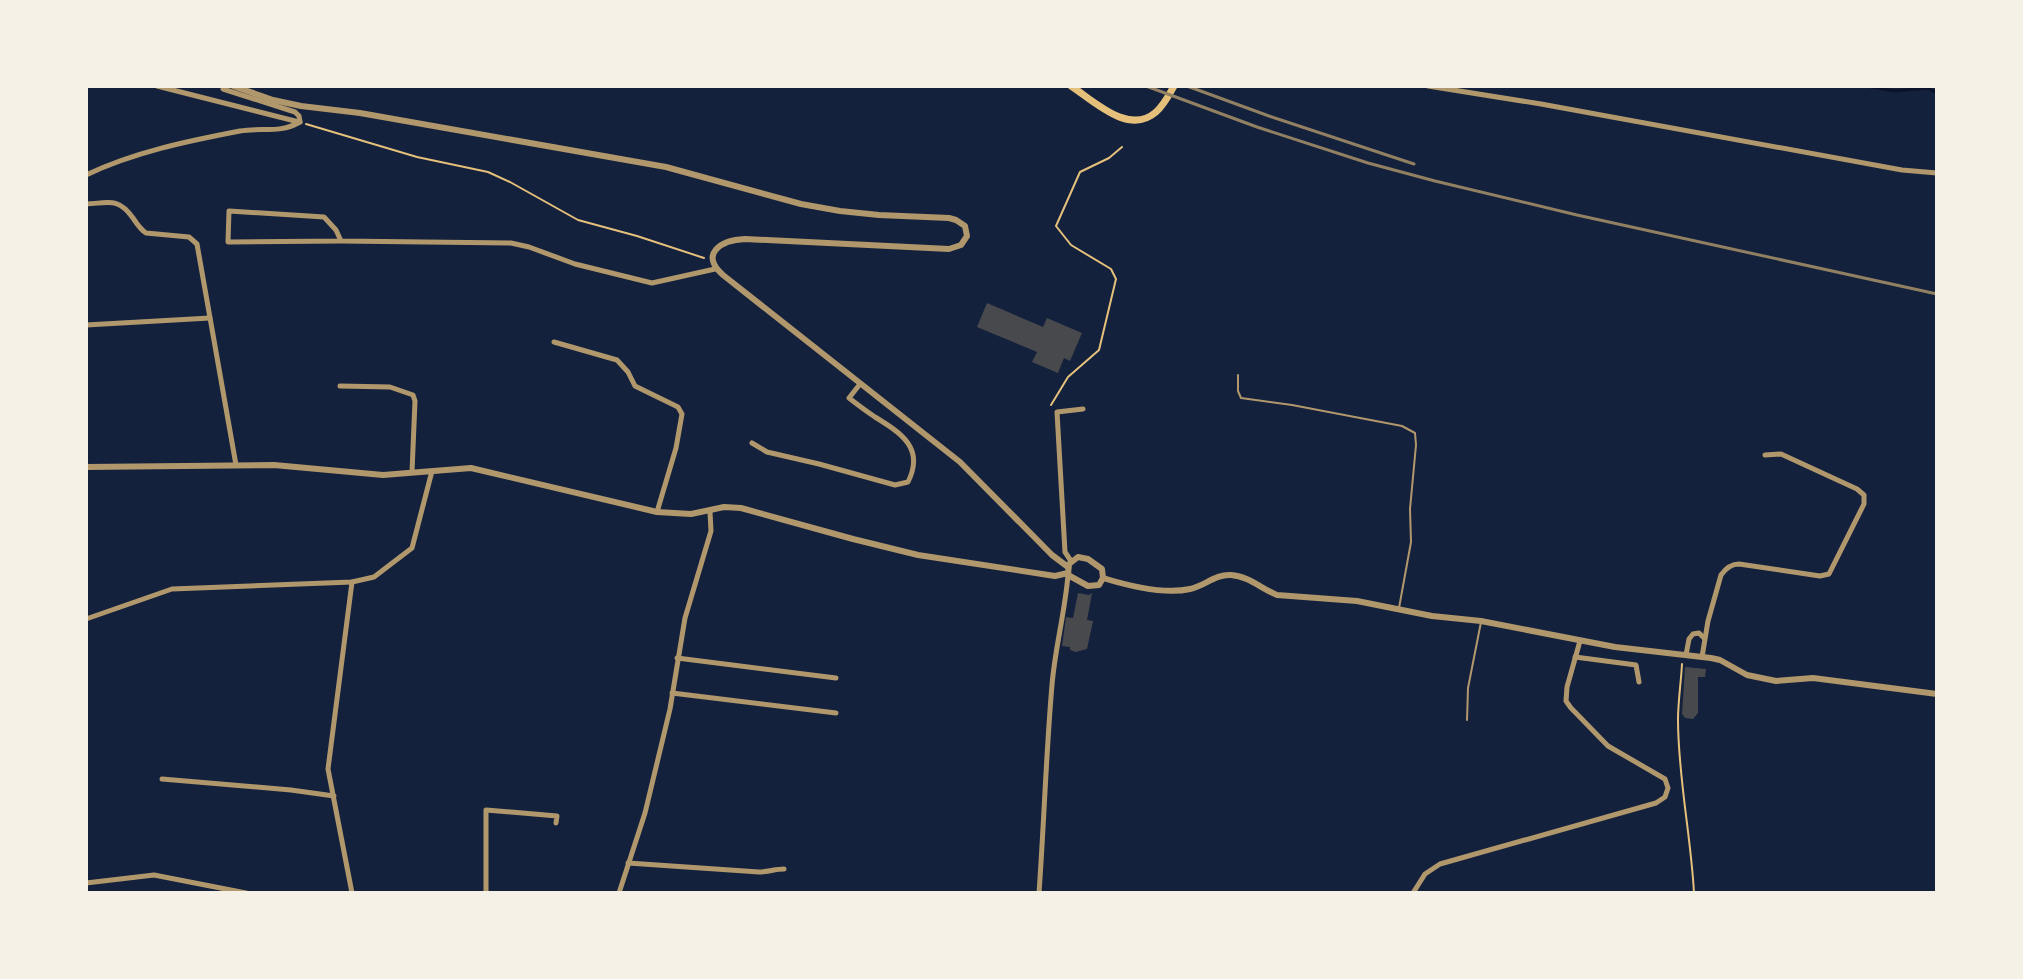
<svg xmlns="http://www.w3.org/2000/svg" width="2023" height="979" font-family="'Space Grotesk',sans-serif">
	<style>
		.lines { fill: none; stroke-linecap: round; stroke-linejoin: round }
		.stream { stroke: #0b132b; stroke-width: 3 }
		.building { fill: #48494c }
		.path { stroke: #e5c07b; stroke-width: 2 }
		.service { stroke: #b1986c; stroke-width: 2 }
		.minor { stroke: #b1986c; stroke-width: 5 }
		.tertiary { stroke: #b1986c; stroke-width: 6 }
		.secondary { stroke: #e5c07b; stroke-width: 7 }
		.rail { stroke: #918062; stroke-width: 3 }
	</style>
	<rect width="100%" height="100%" fill="#14213d"/>
	<g class="lines">
		<polyline class="stream" points="1866,86 1894,91 1928,88 1937,93"/>
	</g>
	<g class="building">
		<polygon points="987,303 1043,327 1047,318 1082,333 1070,361 1064,358 1058,373 1032,362 1037,352 977,327"/>
		<polygon points="1078,593 1089,595 1092,593 1087,620 1093,621 1087,649 1076,652 1070,650 1070,647 1062,646 1066,617 1073,618"/>
		<polygon points="1685,667 1706,669 1705,677 1698,677 1698,713 1693,719 1685,718 1682,714"/>
	</g>
	<g class="lines">
		<g class="path">
			<polyline points="306,124 417,157 488,172 510,182 578,220 637,236 704,258"/>
			<polyline points="1051,405 1068,377 1099,350 1116,279 1111,269 1071,245 1056,226 1080,172 1109,158 1122,147"/>
			<path d="M1682,664C1681,683 1678,701 1678,720C1678,777 1691,836 1694,893"/>
		</g>
		<g class="service">
			<polyline points="1238,375 1238,391 1241,398 1292,405 1402,426 1415,433 1416,445 1410,509 1411,542 1399,608"/>
			<polyline points="1467,720 1468,688 1481,622"/>
		</g>
		<g class="minor">
			<polyline points="157,86 299,122"/>
			<polyline points="224,86 223,89 295,112 299,116 300,122"/>
			<polyline points="1428,86 1541,104 1902,170 1937,173"/>
			<path d="M86,175C134,152 188,141 240,131C262,127 279,134 300,122"/>
			<path d="M86,204C109,203 118,197 133,218C137,224 140,229 146,233L189,237L197,244L236,465"/>
			<polyline points="341,241 336,230 324,217 229,211 228,242 341,241 511,243 529,247 575,264 652,283 715,269"/>
			<polyline points="86,325 210,318"/>
			<polyline points="554,342 617,360 628,372 635,386 678,407 682,414 676,448 657,512"/>
			<polyline points="340,386 390,387 413,395 415,401 412,472"/>
			<path d="M752,443L767,452L819,464L895,485L908,482C925,448 901,433 875,417C866,411 858,405 849,398L860,384"/>
			<polyline points="1071,561 1065,552 1057,412 1083,409"/>
			<polyline points="352,582 328,769 352,893"/>
			<polyline points="86,619 172,589 352,582 374,577 412,548 432,471"/>
			<polyline points="1686,655 1689,639 1693,634 1699,633 1704,638"/>
			<polyline points="1575,657 1636,665 1639,682"/>
			<path d="M1702,657L1708,621L1721,575C1726,568 1731,564 1739,564L1820,576L1829,574L1864,504V495L1857,489L1781,454L1765,455"/>
			<polyline points="677,658 836,678"/>
			<polyline points="672,693 836,713"/>
			<polyline points="162,779 291,790 334,796"/>
			<path d="M628,863L759,872C768,872 775,869 784,869"/>
			<polyline points="86,883 154,875 246,893"/>
			<polyline points="486,893 486,810 557,816 556,823"/>
			<polyline points="619,893 645,813 670,709 685,618 711,531 710,512"/>
			<path d="M1039,893C1044,824 1046,754 1052,685C1055,648 1065,612 1068,575"/>
			<polyline points="1413,893 1425,874 1440,864 1656,803 1665,797 1668,788 1665,779 1608,746 1571,708 1566,701 1567,687 1580,641"/>
		</g>
		<g class="tertiary">
			<path d="M233,86L273,100L301,106L360,113L666,167L801,204L840,211L879,215L949,218L956,220L965,226L967,236L961,245L949,249L745,239C721,240 699,254 723,275L960,462L1052,555L1068,567"/>
			<polyline points="86,467 274,465 383,475 471,468 657,512 691,514 724,507 741,508 853,539 918,555 1055,576 1068,573"/>
			<polygon points="1078,557 1088,559 1102,569 1103,578 1099,585 1088,586 1068,575 1069,564"/>
			<path d="M1103,578C1129,586 1164,595 1190,589C1205,586 1215,574 1231,575C1248,576 1262,589 1277,595L1357,601L1432,616L1481,621L1615,647L1711,658L1720,660L1747,675L1776,681L1813,678L1937,694"/>
		</g>
		<path class="secondary" d="M1071,86C1094,101 1129,136 1156,112C1164,105 1169,95 1174,86"/>
		<g class="rail">
			<polyline points="1146,86 1257,127 1368,163 1435,181 1577,215 1937,294"/>
			<polyline points="1187,86 1269,116 1414,164"/>
		</g>
	</g>
	<rect width="2023" height="979" fill="none" stroke="#f6f1e7" stroke-width="176"/>
</svg>
